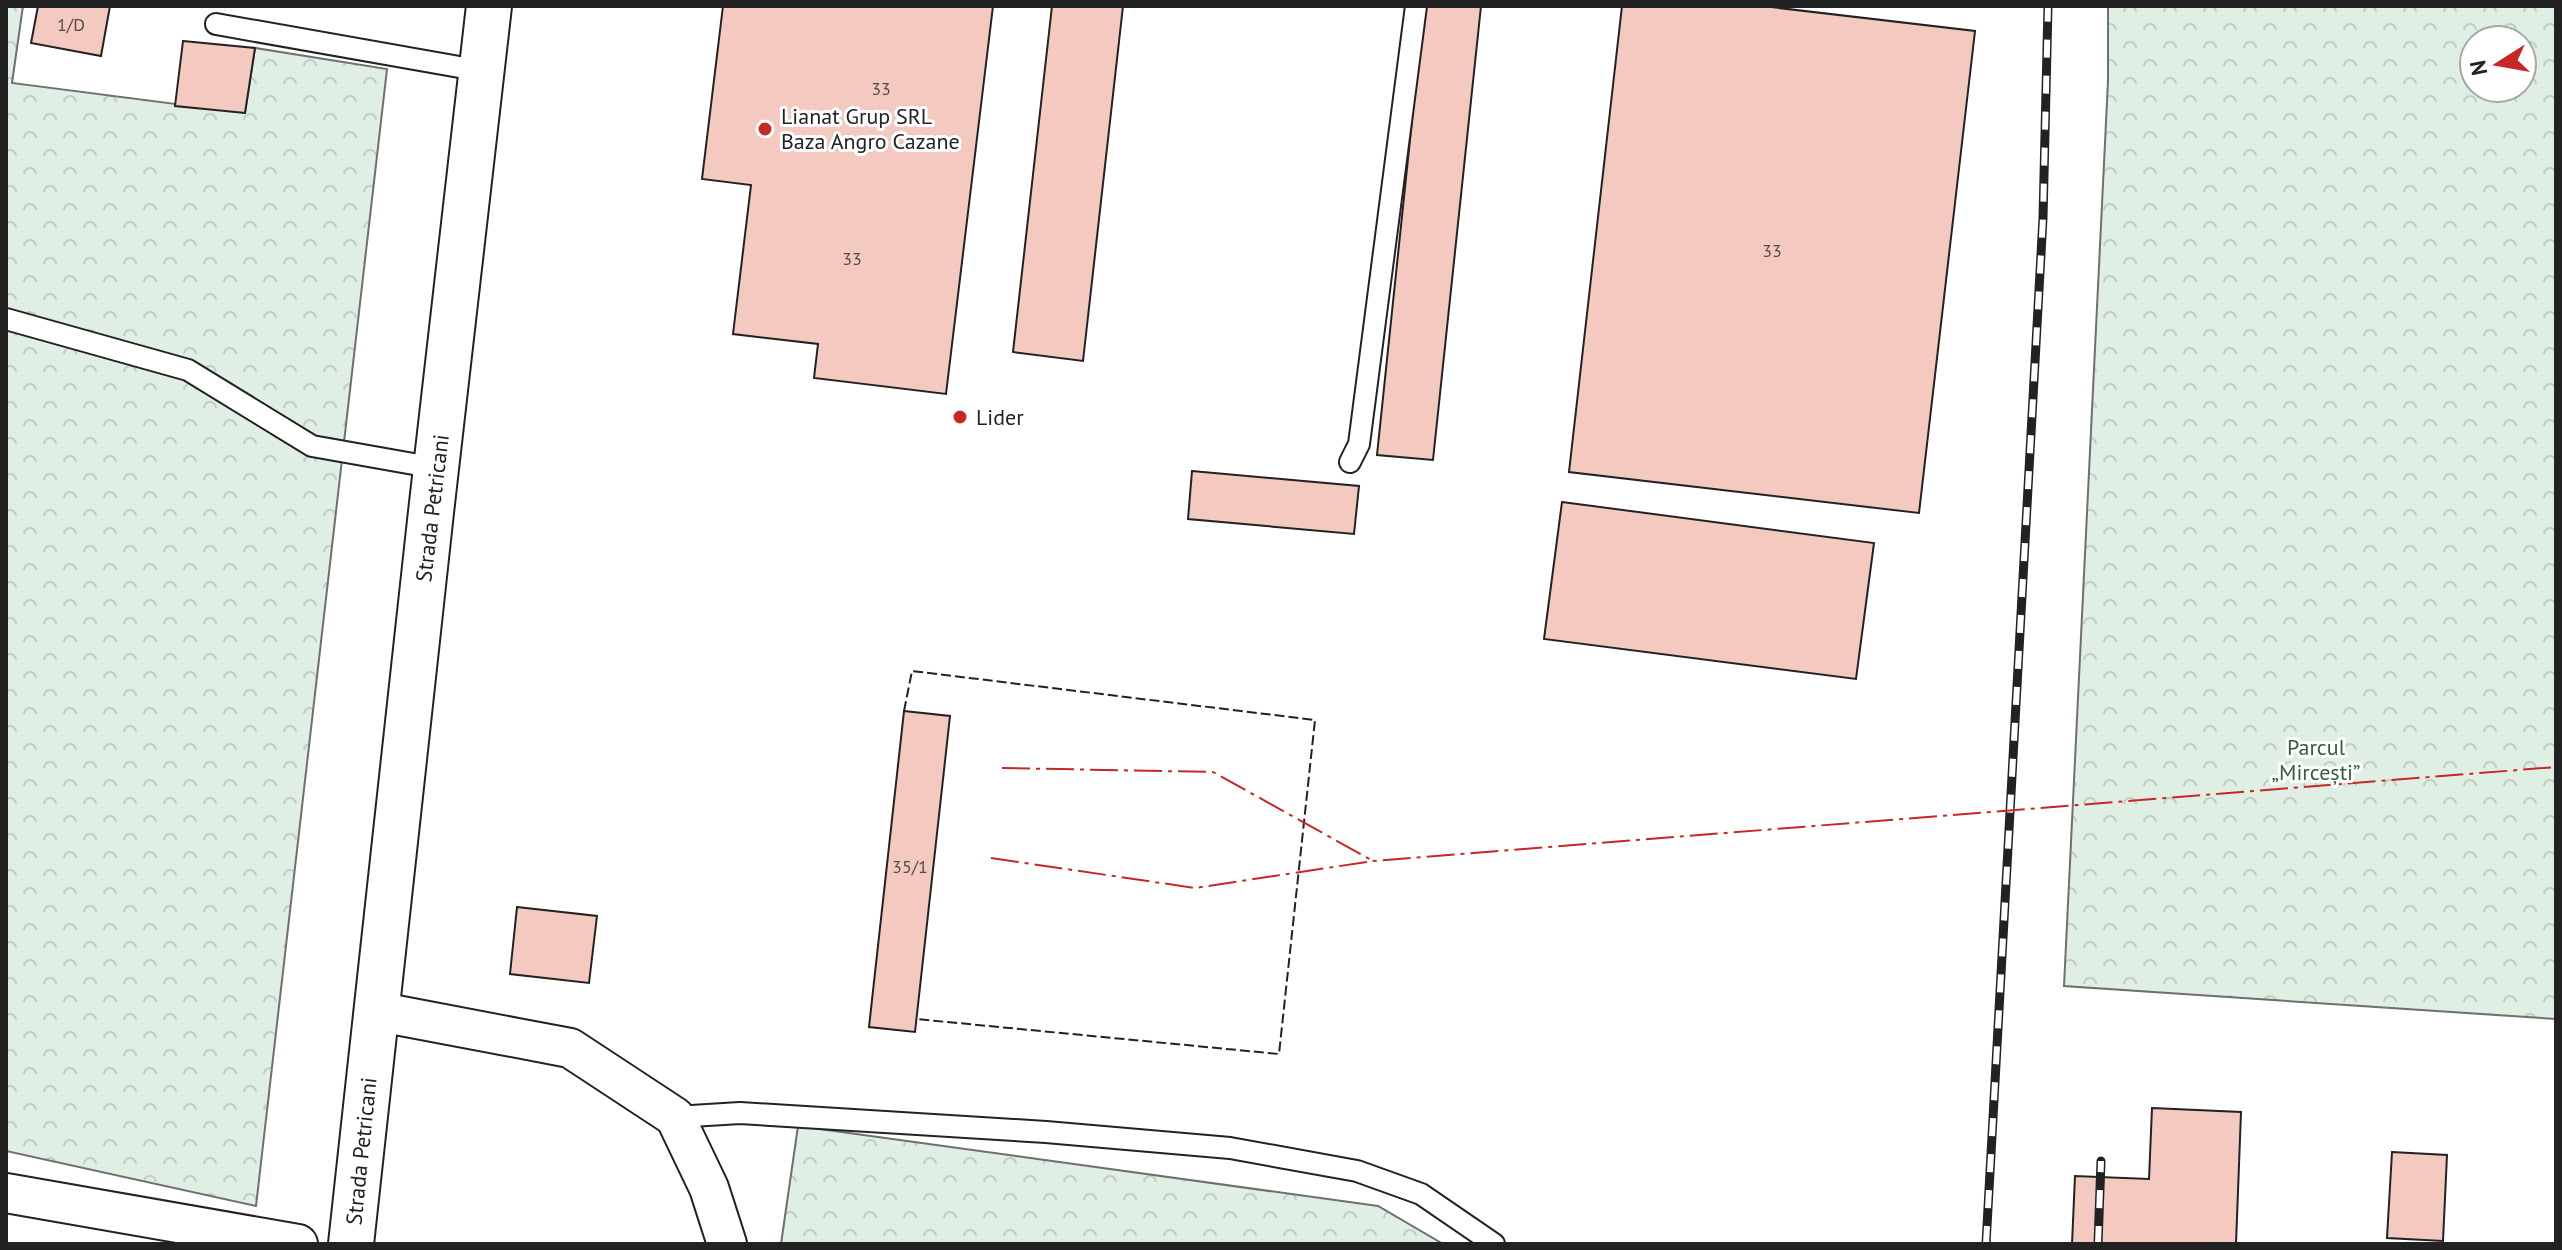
<svg xmlns="http://www.w3.org/2000/svg" width="2562" height="1250" font-family="'PT Sans',sans-serif">
	<style>
		.forest { fill: url(#forest-crowns); stroke: #6f6f6f; stroke-width: 2; fill-rule: evenodd }
		.building { fill: #f3c9c0; stroke: #222; stroke-width: 2 }
		.lines { fill: none; stroke-linecap: round; stroke-linejoin: round }
		.lane-casing { stroke: #222; stroke-width: 24 }
		.street-casing { stroke: #222; stroke-width: 42 }
		.primary-casing { stroke: #222; stroke-width: 48 }
		.lane { stroke: #fff; stroke-width: 20 }
		.street { stroke: #fff; stroke-width: 38 }
		.primary { stroke: #fff; stroke-width: 44 }
		.rail-casing { stroke: #222; stroke-width: 9 }
		.rail { stroke: #fff; stroke-width: 6; stroke-dasharray: 18; stroke-linecap: butt }
		.fence { stroke: #222; stroke-width: 2; stroke-dasharray: 10 4; stroke-linecap: butt }
		.power { stroke: #c62828; stroke-width: 2; stroke-dasharray: 28 6 4 6; stroke-linecap: butt }
		.poi-dot { fill: #c62828; stroke: #fff; stroke-width: 3 }
		.labels { text-anchor: middle; stroke-width: 6; stroke-linejoin: round; paint-order: stroke }
		.number-label { font-size: 18px; fill: #564c4a }
		.poi-label { font-size: 22px; fill: #222; stroke: #fff; text-anchor: start }
		.street-label { font-size: 22px; fill: #222; stroke: #fff }
		.park-label { font-size: 22px; fill: #2f5e38; stroke: #fff }
	</style>
	<defs>
		<pattern id="forest-crowns" width="20" height="18" patternUnits="userSpaceOnUse" patternTransform="scale(2)"><rect width="20" height="18" fill="#e0efe3"/><path d="M2 6a3 3 0 1 1 6 0M12 15a3 3 0 1 1 6 0" fill="none" stroke="#c0cdc2"/></pattern>
	</defs>
	<rect width="100%" height="100%" fill="#fff"/>
	<g class="forest">
		<polygon points="6,6 23,6 12,83 245,113 255,48 387,69 256,1206 6,1151"/>
		<path d="M2108,6H2556V1019L2064,986L2108,81ZM2474,40H2522V88H2474Z"/>
		<polygon points="798,1126 1378,1206 1443,1244 781,1244"/>
	</g>
	<g class="building">
		<polygon points="38,6 110,6 101,56 31,43"/>
		<polygon points="723,6 993,6 946,394 814,378 818,344 733,334 751,185 702,179"/>
		<polygon points="1052,6 1123,6 1083,361 1013,352"/>
		<polygon points="1424,6 1481,6 1433,460 1377,455"/>
		<polygon points="1622,6 1762,6 1975,31 1919,513 1569,472"/>
		<polygon points="183,41 255,48 245,113 175,106"/>
		<polygon points="1192,471 1359,486 1354,534 1188,519"/>
		<polygon points="1562,502 1874,543 1856,679 1544,639"/>
		<polygon points="904,711 950,716 915,1032 869,1027"/>
		<polygon points="517,907 597,916 589,983 510,974"/>
		<polygon points="2152,1108 2241,1112 2236,1244 2072,1244 2075,1176 2149,1179"/>
		<polygon points="2392,1152 2447,1155 2443,1241 2387,1238"/>
	</g>
	<g class="lines">
		<g class="lane-casing">
			<g id="lane">
				<polyline points="216,24 482,71"/>
				<polyline points="6,319 188,370 312,446 436,468"/>
				<polyline points="1350,462 1359,444 1416,6"/>
				<polyline points="675,1117 740,1113 1046,1132 1230,1148 1357,1171 1421,1194 1494,1244"/>
			</g>
		</g>
		<g class="street-casing">
			<g id="street">
				<polyline points="375,1011 570,1048 675,1117 709,1188 727,1244"/>
				<polyline points="6,1193 298,1244"/>
			</g>
		</g>
		<g class="primary-casing">
			<polyline id="primary" points="351,1244 431,512 489,6"/>
		</g>
		<use href="#lane" class="lane"/>
		<use href="#street" class="street"/>
		<use href="#primary" class="primary"/>
		<g class="rail-casing">
			<g id="rail">
				<polyline points="1986,1244 2043,218 2048,6"/>
				<polyline points="2098,1244 2101,1161"/>
			</g>
		</g>
		<use href="#rail" class="rail"/>
		<polyline class="fence" points="904,711 912,671 1315,720 1279,1054 916,1019"/>
		<g class="power">
			<polyline points="1002,768 1213,772 1373,861"/>
			<polyline points="991,858 1195,888 1373,861 2556,767"/>
		</g>
	</g>
	<g class="poi-dot">
		<circle cx="765" cy="129" r="8"/>
		<circle cx="960" cy="417" r="8"/>
	</g>
	<g class="labels">
		<g class="number-label">
			<text x="71" y="31">1/D</text>
			<text x="881" y="95">33</text>
			<text x="1772" y="257">33</text>
			<text x="852" y="265">33</text>
			<text x="910" y="873">35/1</text>
		</g>
		<g class="poi-label">
			<text x="781" y="124">Lianat Grup SRL<tspan x="781" dy="25">Baza Angro Cazane</tspan></text>
			<text x="976" y="425">Lider</text>
		</g>
		<g class="street-label">
			<text transform="translate(432 508) rotate(-83)" y="8">Strada Petricani</text>
			<text transform="translate(361 1151) rotate(-84)" y="8">Strada Petricani</text>
		</g>
		<g class="park-label">
			<text x="2316" y="755">Parcul<tspan x="2316" dy="25">„Mircești”</tspan></text>
		</g>
	</g>
	<rect width="2562" height="1250" fill="none" stroke="#222222" stroke-width="16"/>
	<g transform="translate(2498 64) rotate(259)"><circle r="38" fill="#ffffff" stroke="#a7a7a7" stroke-width="2"/>
	<path d="M0-6L14 30L0 20L-14 30Z" fill="#c62828"/>
	<text y="-12" font-size="22" font-weight="bold" text-anchor="middle" fill="#222222">N</text>
	</g>
</svg>
